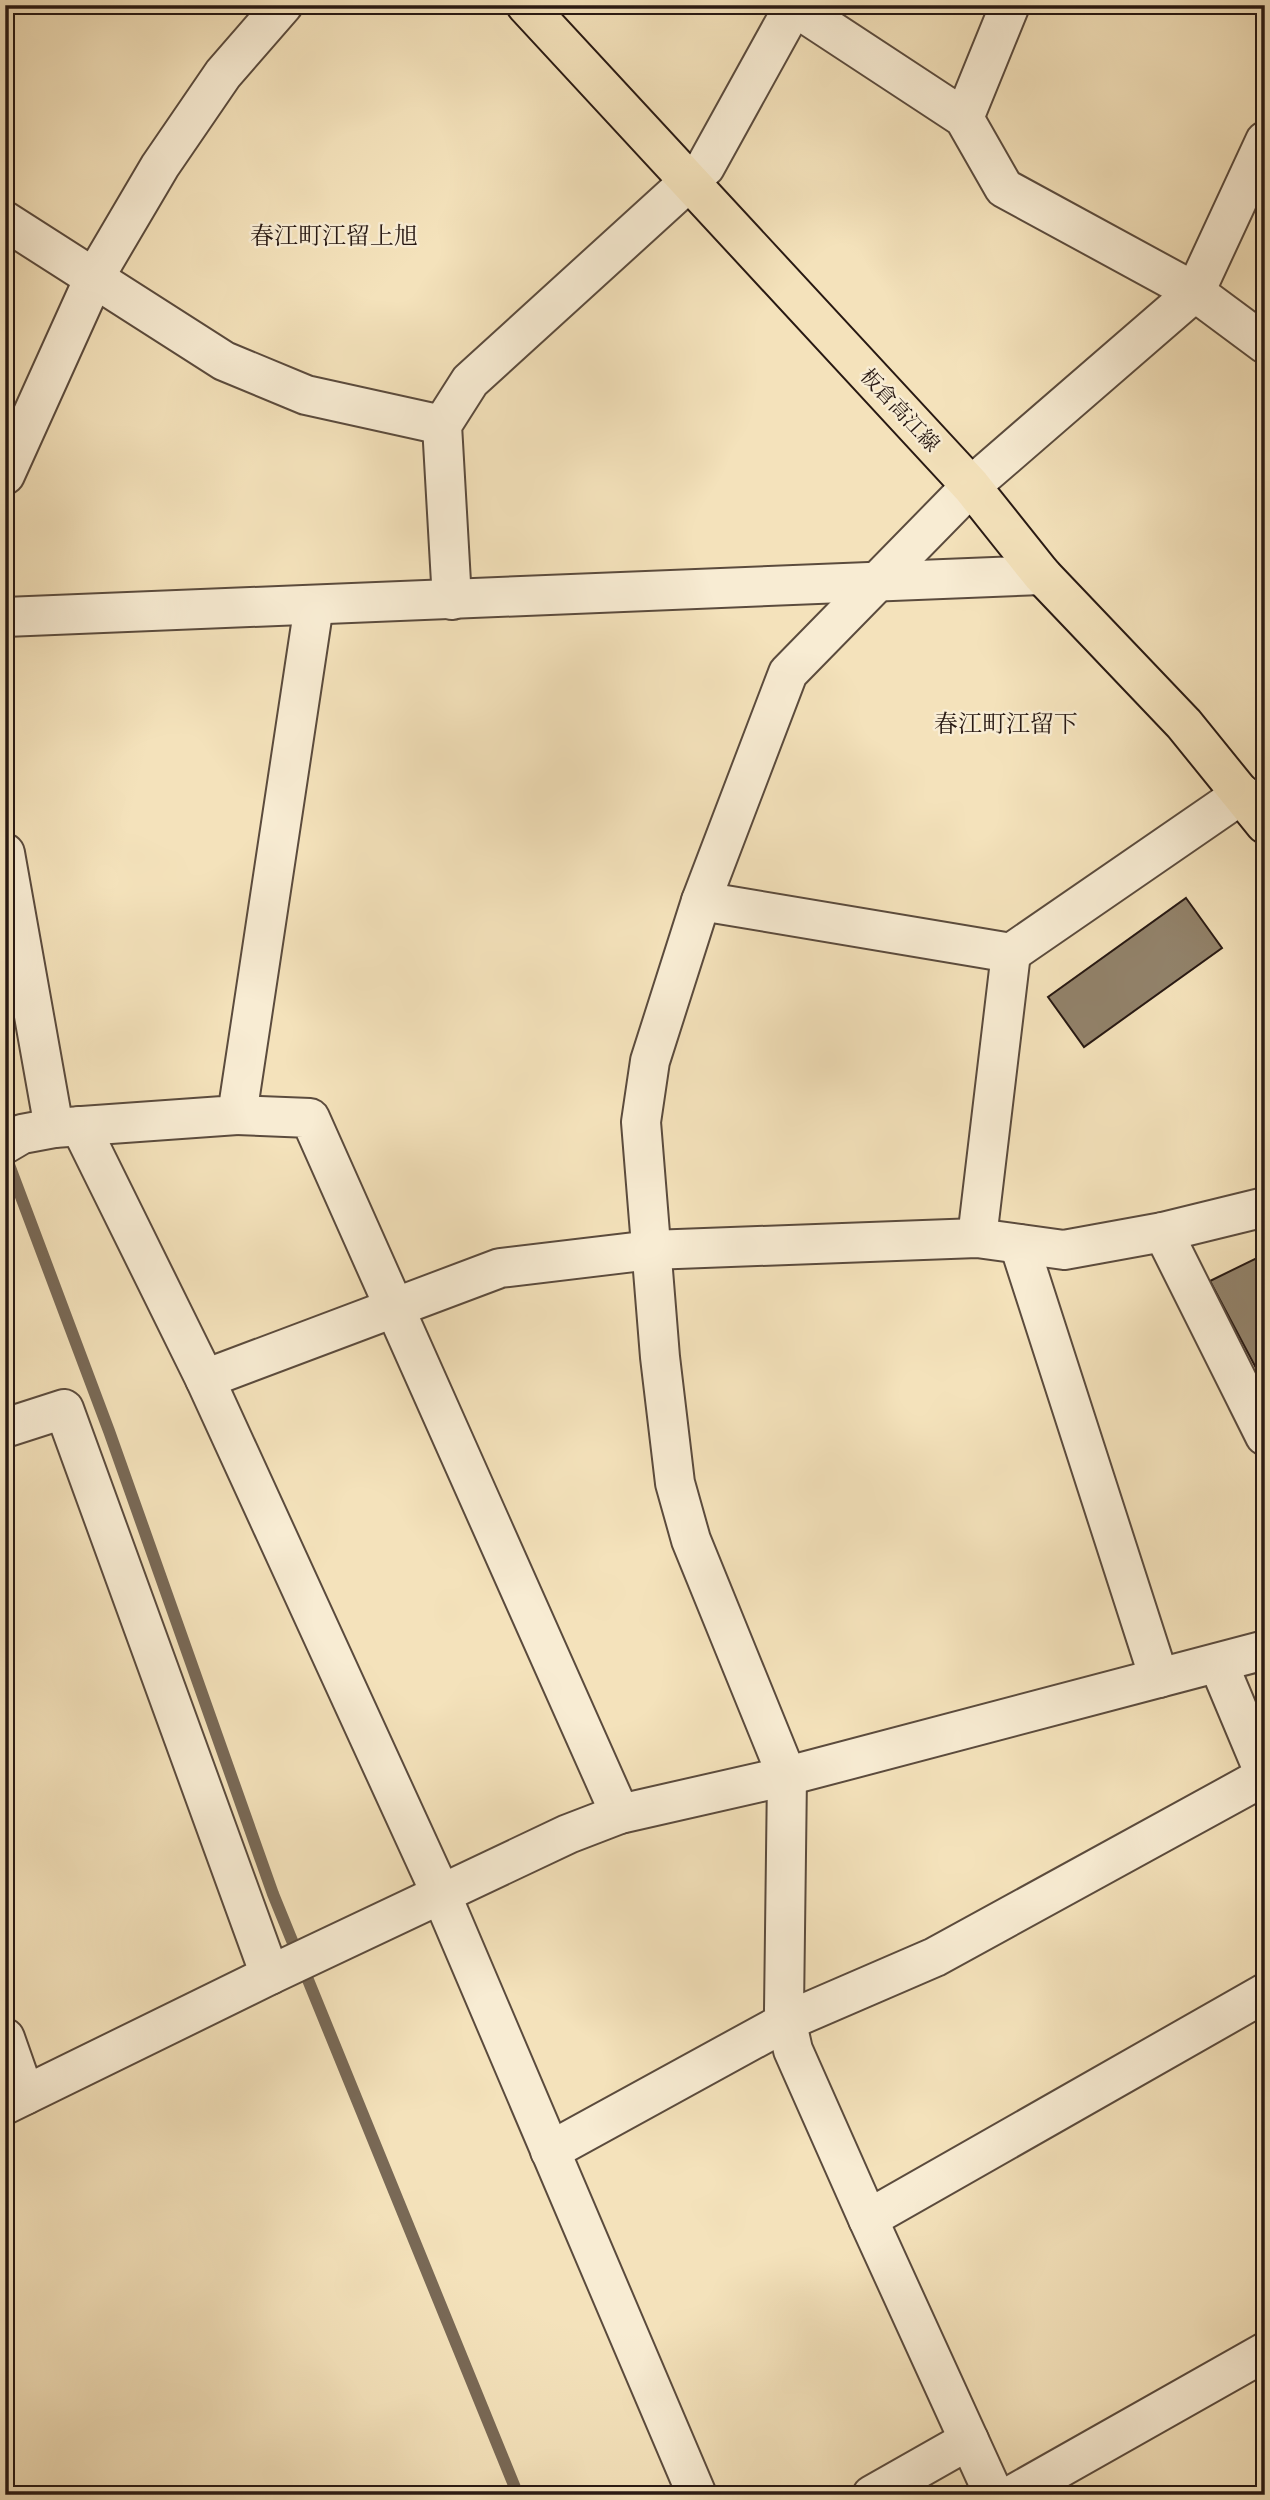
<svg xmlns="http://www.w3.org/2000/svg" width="1270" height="2500" font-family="'Sorts Mill Goudy','Noto Serif JP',serif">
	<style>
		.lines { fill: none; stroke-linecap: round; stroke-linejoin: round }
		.stream { stroke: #796956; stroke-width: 12 }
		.building { fill: #92826a; stroke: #281913; stroke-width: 2 }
		.minor-casing { stroke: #5b4b3d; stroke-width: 42 }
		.major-casing { stroke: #281913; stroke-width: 42 }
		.minor { stroke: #f8ecd3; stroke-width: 38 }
		.major { stroke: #f4e2bb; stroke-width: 38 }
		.labels { text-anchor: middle; stroke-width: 5; stroke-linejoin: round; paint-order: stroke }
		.street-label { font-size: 21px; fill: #281913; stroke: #f8ecd3 }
		.quarter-label { font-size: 24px; fill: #281913; stroke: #f8ecd3 }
	</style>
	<rect width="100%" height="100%" fill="#f4e2bb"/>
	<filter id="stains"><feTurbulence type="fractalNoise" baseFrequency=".00286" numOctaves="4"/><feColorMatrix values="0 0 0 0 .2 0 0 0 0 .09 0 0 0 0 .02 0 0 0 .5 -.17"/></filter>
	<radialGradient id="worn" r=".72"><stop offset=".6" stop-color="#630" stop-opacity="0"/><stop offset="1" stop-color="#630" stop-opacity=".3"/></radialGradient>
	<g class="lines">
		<polyline class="stream" points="5,1154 109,1431 273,1894 518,2495"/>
	</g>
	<g class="building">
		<polygon points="1186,898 1222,948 1084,1047 1048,997"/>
		<polygon points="1265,1254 1265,1385 1210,1281"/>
	</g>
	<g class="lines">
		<g class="minor-casing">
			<g id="minor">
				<polyline points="792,5 964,118 1004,188 1195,292 1265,344"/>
				<polyline points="964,118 1010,5"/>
				<polyline points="5,221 224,361 306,395 442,425"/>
				<polyline points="5,475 94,278 160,166 223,74 283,5"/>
				<polyline points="452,600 442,425 470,381 705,167 794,6"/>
				<polyline points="5,617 1042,575"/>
				<polyline points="5,853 54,1128"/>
				<polyline points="701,901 1011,953 1242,794"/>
				<polyline points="237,1115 310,1118 620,1814"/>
				<polyline points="80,1126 205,1379 441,1894 697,2495"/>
				<polyline points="5,1144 22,1134 54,1128 237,1115 314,605"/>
				<polyline points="1163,1232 1265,1436"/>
				<polyline points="977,1238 1011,953"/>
				<polyline points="1019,1244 1159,1678"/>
				<polyline points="205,1379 500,1268 651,1250 977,1238 1064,1250 1163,1232 1265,1207"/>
				<polyline points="5,1428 64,1409 270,1975"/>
				<polyline points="1218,1663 1265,1775"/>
				<polyline points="5,2038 25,2095"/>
				<polyline points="5,2105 270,1975 568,1834 620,1814 787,1776 1265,1650"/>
				<polyline points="550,2151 787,2021 935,1957 1265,1776"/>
				<polyline points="868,2219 1265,1993"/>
				<polyline points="872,2495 969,2440"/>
				<polyline points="994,2495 868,2219 793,2050 784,2010 787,1776 691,1540 675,1483 660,1357 641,1122 650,1061 701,901 788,673 971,486 1195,292 1265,141"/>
				<polyline points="1012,2495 1265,2352"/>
			</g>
		</g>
		<g class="major-casing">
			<polyline id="major" points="526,5 971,486 1042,575 1184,724 1265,824"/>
		</g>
		<use href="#minor" class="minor"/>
		<use href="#major" class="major"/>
	</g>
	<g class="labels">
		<g class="street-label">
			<text transform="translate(900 410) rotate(47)" y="7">板倉高江線</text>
		</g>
		<g class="quarter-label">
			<text x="334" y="244">春江町江留上旭</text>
			<text x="1006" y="732">春江町江留下</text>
		</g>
	</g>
	<rect width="1270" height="2500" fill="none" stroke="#f4e2bb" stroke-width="28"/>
	<rect x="7" y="7" width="1256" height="2486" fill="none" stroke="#281913" stroke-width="3.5"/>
	<rect x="14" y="14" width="1242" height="2472" fill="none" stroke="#281913" stroke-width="2"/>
	<rect width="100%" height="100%" filter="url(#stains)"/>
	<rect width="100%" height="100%" fill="url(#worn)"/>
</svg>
